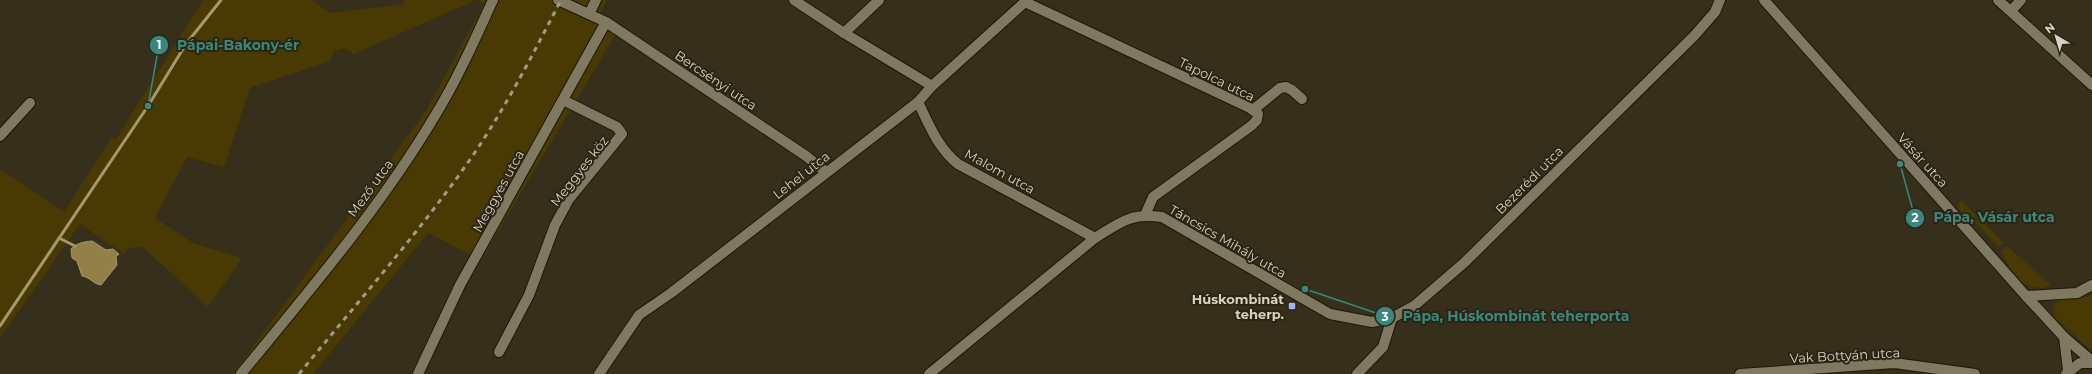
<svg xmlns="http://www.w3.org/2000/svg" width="2092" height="374" font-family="Montserrat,sans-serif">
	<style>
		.green { fill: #493a04 }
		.water { fill: #928047; stroke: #a6986d }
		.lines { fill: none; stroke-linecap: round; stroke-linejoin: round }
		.stream { stroke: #a6986d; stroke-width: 3 }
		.minor-casing { stroke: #1e1704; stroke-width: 12 }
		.minor { stroke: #807962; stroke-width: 10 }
		.rail { stroke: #a09b8c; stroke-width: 3; stroke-dasharray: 5 5; stroke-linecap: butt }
		.poi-dot { fill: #9fb3fd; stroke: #2c2511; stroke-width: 1.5 }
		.labels { text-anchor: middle; stroke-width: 4; stroke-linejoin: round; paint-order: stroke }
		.street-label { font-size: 13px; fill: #d5d1c5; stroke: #2c2511 }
		.poi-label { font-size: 13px; font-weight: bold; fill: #d5d1c5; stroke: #2c2511; text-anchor: end }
		.leader { fill: none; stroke: #37887f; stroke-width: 1.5 }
		.callout-dot { fill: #37887f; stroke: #2c2511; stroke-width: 1.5 }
		.mark-label { font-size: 12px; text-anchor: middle; font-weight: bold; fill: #fff }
		.callout-label { font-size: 14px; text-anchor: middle; font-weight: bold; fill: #37887f; stroke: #2c2511; stroke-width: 4; stroke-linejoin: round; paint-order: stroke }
	</style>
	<rect width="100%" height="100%" fill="#362f1b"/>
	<g class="green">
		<polygon points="203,0 312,0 330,13 403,4 405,0 476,0 354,54 345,48 334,51 330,61 250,88 224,167 187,157 155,218 193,243 242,258 208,307 143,247 128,248 124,254 80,224 0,338 0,169 64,212 112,137 116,139"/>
		<polygon points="479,0 607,0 601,12 621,25 481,260 428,233 313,374 233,374 426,111 484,4"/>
		<polygon points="1962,201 2003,242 1998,247 1980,227 1960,211 1957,205 1959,202"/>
		<path d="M2007,246L2052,286C2021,293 2014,276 2001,251Z"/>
		<path d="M2092,294V351L2058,320L2055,317L2053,305C2067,294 2079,303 2092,294Z"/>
	</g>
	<path class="water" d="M92,241L106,250L113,249L119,254L116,257L117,265L101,285C93,284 90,277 82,276L77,261L72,258L71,249C77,243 83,242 92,241Z"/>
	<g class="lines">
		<g class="stream">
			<polyline points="59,238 75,246"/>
			<polyline points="0,326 148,106 186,44 221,0"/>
		</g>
		<g class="minor-casing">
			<g id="minor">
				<polyline points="558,0 606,22 806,156 826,172"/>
				<polyline points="794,0 844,33 932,86"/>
				<polyline points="1764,0 2026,296 2064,337 2092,361"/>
				<polyline points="1998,0 2092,85"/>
				<polyline points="1025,2 1250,108 1258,114 1257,120 1251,126 1153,197 1145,215"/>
				<polyline points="2011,11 2021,0"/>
				<polyline points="589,14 596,0"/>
				<polyline points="844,33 879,0"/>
				<path d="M918,102C929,125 938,148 958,164L1095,238"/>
				<polyline points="1253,110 1280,88 1286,87 1292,90 1302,99"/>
				<polyline points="0,136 30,103"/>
				<polyline points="2026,296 2077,293 2092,285"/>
				<polyline points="2064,337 2068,370"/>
				<polyline points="499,352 529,295 555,225 569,199 622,134 617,127 563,100"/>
				<path d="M241,374C309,291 381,207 436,114C458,78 475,39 493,0"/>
				<polyline points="418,374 460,285 606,22"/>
				<polyline points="599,374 639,315 671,293 918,102 932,86 1027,0"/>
				<path d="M929,374L1095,238C1121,222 1130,213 1162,217L1330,314L1372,322L1392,318L1414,306L1465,262L1694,36L1715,12L1720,0"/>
				<polyline points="1357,374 1383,347 1392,318"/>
				<polyline points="1740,374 1894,363 1975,374"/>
				<polyline points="2066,374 2080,363 2092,363"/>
			</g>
		</g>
		<use href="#minor" class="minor"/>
		<path class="rail" d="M299,374C356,304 417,235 469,161C504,111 533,54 561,0"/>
	</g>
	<rect class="poi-dot" x="1288" y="302" width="8" height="8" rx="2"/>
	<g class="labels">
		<g class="street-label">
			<text transform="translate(1217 79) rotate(26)" y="5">Tapolca utca</text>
			<text transform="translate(716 80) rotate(34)" y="5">Bercsényi utca</text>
			<text transform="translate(1923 160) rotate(48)" y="5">Vásár utca</text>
			<text transform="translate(579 171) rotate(-52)" y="5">Meggyes köz</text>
			<text transform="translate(1000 171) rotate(29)" y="5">Malom utca</text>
			<text transform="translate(801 175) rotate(-38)" y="5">Lehel utca</text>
			<text transform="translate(1529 180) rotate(-45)" y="5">Bezerédi utca</text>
			<text transform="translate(370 188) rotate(-54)" y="5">Mező utca</text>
			<text transform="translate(498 191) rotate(-61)" y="5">Meggyes utca</text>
			<text transform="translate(1228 241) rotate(30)" y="5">Táncsics Mihály utca</text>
			<text transform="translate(1845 355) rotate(-3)" y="5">Vak Bottyán utca</text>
		</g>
		<g class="poi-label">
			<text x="1284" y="304">Húskombinát<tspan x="1284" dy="15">teherp.</tspan></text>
		</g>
	</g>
	<path class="leader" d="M148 106L159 45M1900 164L1915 218M1305 289L1385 316"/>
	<g class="callout-dot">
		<circle cx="148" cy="106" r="4"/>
		<circle cx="1900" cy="164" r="4"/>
		<circle cx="1305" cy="289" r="4"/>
		<circle cx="159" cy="45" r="10"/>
		<circle cx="1915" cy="218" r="10"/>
		<circle cx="1385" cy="316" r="10"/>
	</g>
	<g class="mark-label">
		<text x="159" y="49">1</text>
		<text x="1915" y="222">2</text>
		<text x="1385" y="321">3</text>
	</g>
	<g class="callout-label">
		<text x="238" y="50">Pápai-Bakony-ér</text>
		<text x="1994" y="222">Pápa, Vásár utca</text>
		<text x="1516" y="321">Pápa, Húskombinát teherporta</text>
	</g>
	<g transform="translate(2056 36) rotate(322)" stroke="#2c2511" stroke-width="3" paint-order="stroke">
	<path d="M0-3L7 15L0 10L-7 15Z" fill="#d5d1c5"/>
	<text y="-6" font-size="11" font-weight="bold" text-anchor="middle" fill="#d5d1c5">N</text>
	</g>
</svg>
